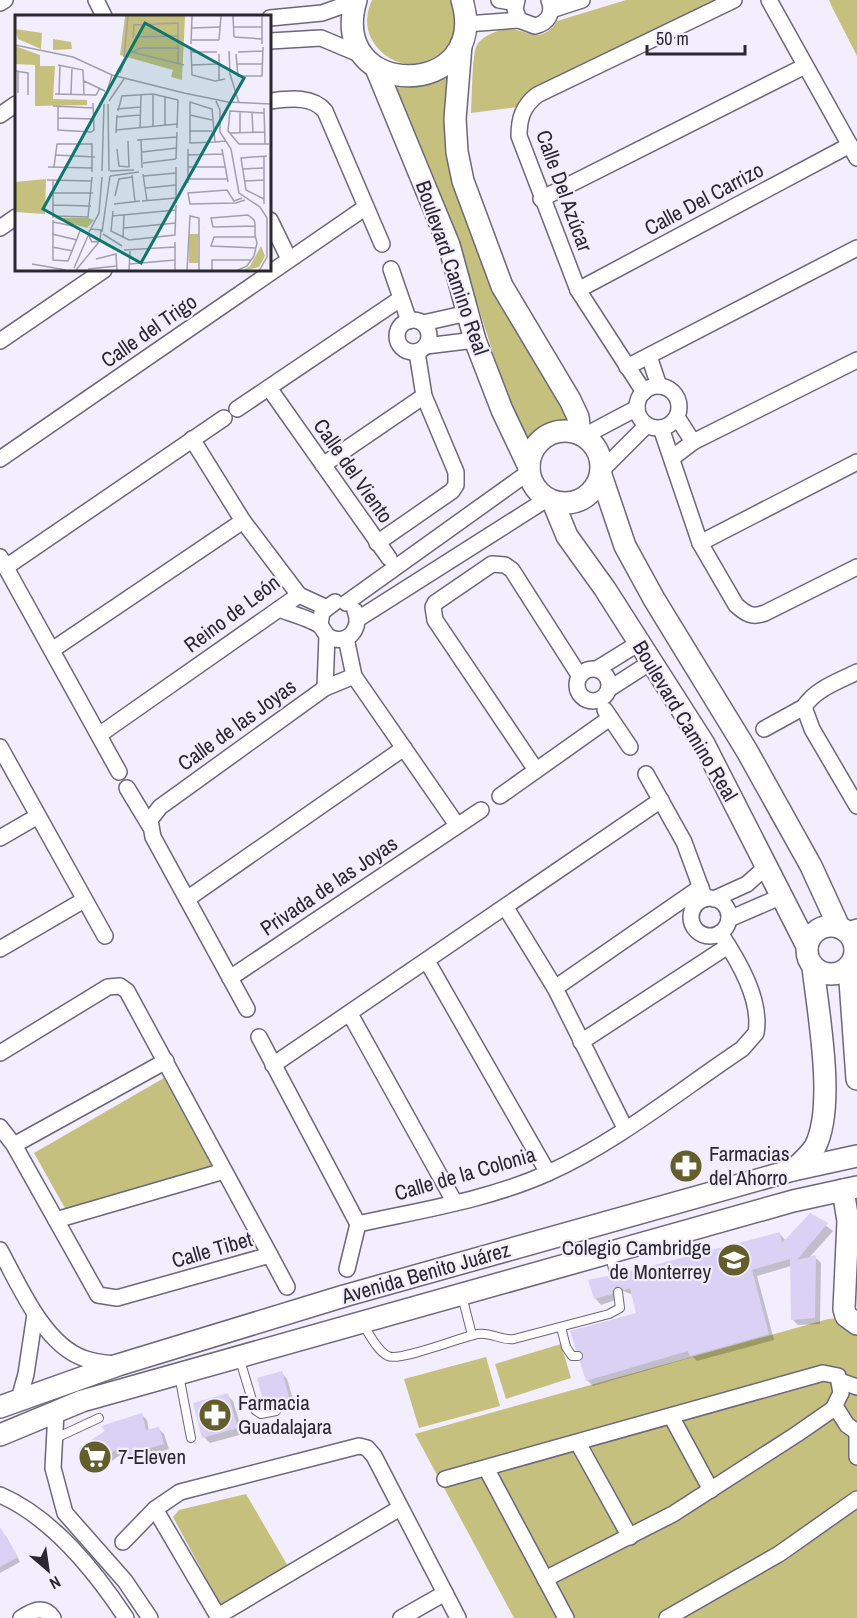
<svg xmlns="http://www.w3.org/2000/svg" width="857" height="1618" font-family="'Archivo Narrow',sans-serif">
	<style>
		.green { fill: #c5c07e }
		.shadow { fill: #0003 }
		.building { fill: #dbd1f4 }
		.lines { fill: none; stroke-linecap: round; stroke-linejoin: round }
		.lane-casing { stroke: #6c6779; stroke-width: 10 }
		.street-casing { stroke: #6c6779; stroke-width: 18 }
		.secondary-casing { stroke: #6c6779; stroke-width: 24 }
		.lane { stroke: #fff; stroke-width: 8 }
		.street { stroke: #fff; stroke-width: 15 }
		.secondary { stroke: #fff; stroke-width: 21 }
		.labels { text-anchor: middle; stroke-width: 4.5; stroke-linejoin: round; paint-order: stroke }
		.street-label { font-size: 21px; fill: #2a282f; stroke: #f2eefe }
		.poi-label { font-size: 21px; fill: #2a282f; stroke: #f2eefe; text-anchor: start }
		.inset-road { fill: none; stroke: #a29fab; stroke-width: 1.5 }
		.view { fill: #0f766e; fill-opacity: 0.15; stroke: #0f766e; stroke-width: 3 }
		.inset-edge { fill: none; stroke: #2a282f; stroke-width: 3 }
	</style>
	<rect width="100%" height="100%" fill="#f2eefe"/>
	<g class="green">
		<path d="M372,0H451C473,55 402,90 372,40C365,28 366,12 372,0Z"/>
		<path d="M626,0H718L524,97L517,107L471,113C472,99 472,58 476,47C482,34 505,27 517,30C536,36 545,39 557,21Z"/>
		<polygon points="829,0 857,0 857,56 832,7"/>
		<polygon points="443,75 450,81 445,133 448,158 572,416 567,421 546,429 526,444 504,387 452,225 393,90 397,86 425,86"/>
		<polygon points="164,1078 212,1166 66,1210 34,1153"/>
		<polygon points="857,1317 857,1618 514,1618 415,1434 828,1319"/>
		<polygon points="561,1344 571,1378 506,1399 495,1364"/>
		<polygon points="486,1357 500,1406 419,1428 404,1379"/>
		<polygon points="246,1494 289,1568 222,1608 173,1517 179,1510"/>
	</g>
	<g class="shadow">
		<polygon points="811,1215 833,1231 809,1258 815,1257 821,1263 820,1324 798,1325 792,1319 791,1266 757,1276 774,1340 697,1361 693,1357 593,1386 587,1380 584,1356 577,1349 638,1314 633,1295 623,1291 618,1299 601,1305 595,1298 616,1283 780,1234 786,1241"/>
		<polygon points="281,1372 287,1379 295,1406 272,1412 266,1406"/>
		<polygon points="227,1395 233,1401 243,1434 210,1443 204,1437"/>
		<polygon points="142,1415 147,1420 149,1431 159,1429 164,1434 169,1449 131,1460 123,1453 99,1470 93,1465"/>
		<polygon points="0,1534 6,1536 20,1562 0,1573"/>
	</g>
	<g class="building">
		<polygon points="810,1213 828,1223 797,1260 816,1255 815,1318 791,1320 790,1259 752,1270 769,1334 690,1356 688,1351 586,1381 580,1362 583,1354 576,1350 570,1331 636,1313 630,1288 624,1290 617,1286 612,1294 594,1299 588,1280 608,1276 616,1281 620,1274 780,1232 782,1243"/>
		<polygon points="282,1371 290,1400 265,1407 257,1378"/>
		<polygon points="228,1393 238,1428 202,1438 193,1403"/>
		<polygon points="142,1413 146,1430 159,1427 164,1444 124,1456 118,1448 92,1466 79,1448 105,1431 101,1426"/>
		<polygon points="0,1527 18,1557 0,1567"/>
	</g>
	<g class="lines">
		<g class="lane-casing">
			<g id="lane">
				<polyline points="610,1253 614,1275"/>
				<polyline points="462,1296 472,1335"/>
				<path d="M362,1323C369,1333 377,1351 388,1356C400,1362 460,1337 478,1334C492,1332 501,1341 514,1339L609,1314L620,1308L618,1292"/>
				<polyline points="561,1327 566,1347 572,1356 578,1356"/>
				<polyline points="240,1360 255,1410 261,1414 276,1411"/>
				<polyline points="179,1375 191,1438"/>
				<polyline points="56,1438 99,1418"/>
			</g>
		</g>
		<g class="street-casing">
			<g id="street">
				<polyline points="96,0 104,16"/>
				<polyline points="499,0 516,3"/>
				<path d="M517,0L515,9L519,20L535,26C548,23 554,13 549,0"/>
				<polyline points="769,0 857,158"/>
				<polyline points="0,3 5,0"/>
				<polyline points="551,10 582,0"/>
				<polyline points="270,18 322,13 356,1"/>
				<polyline points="466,24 519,20"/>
				<polyline points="270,41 321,38 364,56"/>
				<path d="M270,101C288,99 312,95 325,111L382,244"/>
				<polyline points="0,115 16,104"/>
				<polyline points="541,199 805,66"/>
				<polyline points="270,220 289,259"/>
				<polyline points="0,228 16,217"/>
				<polyline points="391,269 409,321"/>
				<polyline points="578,290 850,145"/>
				<circle cx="413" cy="336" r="16"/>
				<polyline points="423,323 468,313"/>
				<polyline points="0,341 104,270"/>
				<polyline points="426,346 475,340"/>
				<polyline points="649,356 659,386"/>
				<polyline points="627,367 857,248"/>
				<circle cx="658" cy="407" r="21"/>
				<polyline points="269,388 389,558"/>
				<path d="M644,392L578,290L519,136C519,118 523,106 537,95L734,0"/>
				<polyline points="237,409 400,299"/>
				<polyline points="677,417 693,442"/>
				<path d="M661,428L700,543L736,605C746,614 752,618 765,613L857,567"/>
				<polyline points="586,435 637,408"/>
				<polyline points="192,439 243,521 299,595 325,607"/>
				<polyline points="672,458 693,442 857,360"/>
				<polyline points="0,459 366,207"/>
				<polyline points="323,465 424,396"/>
				<polyline points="602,470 647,425"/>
				<polyline points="377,543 452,491 456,485 456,472 424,396 417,352"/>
				<polyline points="700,543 857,462"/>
				<polyline points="0,557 119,772"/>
				<polyline points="6,567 224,418"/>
				<polyline points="346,603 529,472"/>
				<path d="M279,609C289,613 311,619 319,625C324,628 324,635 331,638C349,645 362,627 355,611"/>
				<polyline points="358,619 547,499"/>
				<polyline points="320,625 322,612 335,602"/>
				<polyline points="346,638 354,676 457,825"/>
				<polyline points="52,650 243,521"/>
				<circle cx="593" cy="685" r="16"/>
				<polyline points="597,669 639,643"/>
				<path d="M857,672C839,681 815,689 804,707L812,729L857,806"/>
				<polyline points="325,688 327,636"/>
				<polyline points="609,689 651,662"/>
				<polyline points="605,710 630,747"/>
				<polyline points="764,729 804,707"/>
				<polyline points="99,735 299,595"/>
				<polyline points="0,747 105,936"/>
				<polyline points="536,770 435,620 433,607 435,603 492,564 505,565 512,570 579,675"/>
				<polyline points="646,774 684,842 705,899"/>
				<polyline points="127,788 150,826"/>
				<polyline points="500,796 610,718"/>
				<polyline points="0,838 38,816"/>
				<circle cx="710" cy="917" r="19"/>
				<polyline points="187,899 404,748"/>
				<polyline points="714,899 747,884 766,867"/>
				<polyline points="506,908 555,988 625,1128"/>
				<polyline points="729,919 780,897"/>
				<polyline points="846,931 857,927"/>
				<polyline points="0,949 84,900"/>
				<polyline points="427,961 548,1173"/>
				<polyline points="230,978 481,810"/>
				<polyline points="555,988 701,887"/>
				<polyline points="247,1009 153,837 150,820 160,807 325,688 354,676"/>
				<polyline points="350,1014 455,1203"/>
				<polyline points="259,1037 358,1224"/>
				<polyline points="581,1042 728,946"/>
				<polyline points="0,1053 108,987 120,986 127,991 270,1255 117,1298 98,1295 14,1145 0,1127"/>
				<polyline points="273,1065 661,800"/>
				<polyline points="14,1145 166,1061"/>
				<polyline points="56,1220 224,1171"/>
				<path d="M358,1224C421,1210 488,1200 548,1173C617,1142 679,1091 742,1049L756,1033C762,1000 738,960 720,933"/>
				<path d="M0,1250C19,1285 44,1344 83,1358C93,1362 105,1363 115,1364"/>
				<polyline points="270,1255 287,1287"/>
				<polyline points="347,1269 358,1224"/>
				<polyline points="840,1381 857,1387"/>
				<polyline points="19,1399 26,1374 35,1314"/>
				<polyline points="835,1406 847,1425 857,1432"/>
				<polyline points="56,1412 53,1468 65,1513 125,1581 150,1618"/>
				<polyline points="671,1416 711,1490"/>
				<polyline points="857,1432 857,1457"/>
				<polyline points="578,1443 630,1537"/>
				<polyline points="486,1468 566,1618"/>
				<polyline points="445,1479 823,1373 838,1376 841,1393 833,1409 797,1434 673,1514 545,1579"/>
				<path d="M0,1495C53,1518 95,1571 126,1618"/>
				<polyline points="155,1509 219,1618"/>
				<polyline points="123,1542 155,1509 180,1492 359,1446 367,1448 374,1456 458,1618"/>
				<polyline points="218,1616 400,1508"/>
				<path d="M21,1618C32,1611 44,1604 53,1618"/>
				<polyline points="401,1618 445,1593"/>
				<polyline points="667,1618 779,1554 857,1499"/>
			</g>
		</g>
		<g class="secondary-casing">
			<g id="secondary">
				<path d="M356,0C326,102 492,100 462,0"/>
				<polyline points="461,45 455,119 457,152 463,181 502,286 570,400 578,417 580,434"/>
				<polyline points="376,68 449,245 475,340 502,410 529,467"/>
				<circle cx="565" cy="467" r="36"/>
				<polyline points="601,475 625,546 654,599 747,751 811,866 839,927"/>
				<polyline points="553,502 567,536 605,589 704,744 807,946"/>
				<circle cx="831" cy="950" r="24"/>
				<polyline points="849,967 857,1079"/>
				<path d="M793,1170C801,1163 809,1156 815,1147C836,1106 818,1013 813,967"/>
				<polyline points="843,1190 848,1221 844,1309 846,1316 857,1324"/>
				<polyline points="0,1407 118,1365 344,1296 793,1170 857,1156"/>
				<polyline points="0,1435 82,1401 793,1201 857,1187"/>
			</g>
		</g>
		<use href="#lane" class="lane"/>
		<use href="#street" class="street"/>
		<use href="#secondary" class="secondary"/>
	</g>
	<defs>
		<g id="pharmacy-disc" transform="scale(1.725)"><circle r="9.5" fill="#635e2b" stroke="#f2eefe"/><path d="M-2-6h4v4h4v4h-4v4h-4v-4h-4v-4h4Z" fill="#fff"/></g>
		<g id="school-disc" transform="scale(1.725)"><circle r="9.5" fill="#635e2b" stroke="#f2eefe"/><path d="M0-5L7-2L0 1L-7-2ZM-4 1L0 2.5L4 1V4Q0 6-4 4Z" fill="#fff"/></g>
		<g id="supermarket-disc" transform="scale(1.725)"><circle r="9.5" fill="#635e2b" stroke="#f2eefe"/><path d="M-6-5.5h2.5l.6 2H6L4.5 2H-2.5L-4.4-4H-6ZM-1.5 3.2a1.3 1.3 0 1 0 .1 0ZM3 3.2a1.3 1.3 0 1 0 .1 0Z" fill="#fff"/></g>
	</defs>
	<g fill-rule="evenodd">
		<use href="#pharmacy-disc" x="686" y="1166"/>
		<use href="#school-disc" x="734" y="1260"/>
		<use href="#pharmacy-disc" x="215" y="1415"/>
		<use href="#supermarket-disc" x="95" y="1457"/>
	</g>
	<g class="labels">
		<g class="street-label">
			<text transform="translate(564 191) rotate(70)" y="7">Calle Del Azúcar</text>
			<text transform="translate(704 199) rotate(-28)" y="7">Calle Del Carrizo</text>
			<text transform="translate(452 268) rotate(71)" y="7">Boulevard Camino Real</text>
			<text transform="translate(149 331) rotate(-35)" y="7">Calle del Trigo</text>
			<text transform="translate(353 471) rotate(55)" y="7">Calle del Viento</text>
			<text transform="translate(232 614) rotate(-37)" y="7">Reino de León</text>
			<text transform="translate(685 721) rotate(59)" y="7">Boulevard Camino Real</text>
			<text transform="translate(237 725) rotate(-36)" y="7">Calle de las Joyas</text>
			<text transform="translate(329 886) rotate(-34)" y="7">Privada de las Joyas</text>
			<text transform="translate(465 1174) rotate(-16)" y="7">Calle de la Colonia</text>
			<text transform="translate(212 1250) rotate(-16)" y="7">Calle Tibet</text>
			<text transform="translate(426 1273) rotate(-16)" y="7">Avenida Benito Juárez</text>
		</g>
		<g class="poi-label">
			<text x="709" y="1161">Farmacias<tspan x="709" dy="24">del Ahorro</tspan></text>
			<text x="711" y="1255" text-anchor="end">Colegio Cambridge<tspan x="711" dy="24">de Monterrey</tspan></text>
			<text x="238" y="1410">Farmacia<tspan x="238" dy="24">Guadalajara</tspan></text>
			<text x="118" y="1464">7-Eleven</text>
		</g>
	</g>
	<g transform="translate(15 15)">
		<rect width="256" height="256" fill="#f2eefe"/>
		<path d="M110,1H170L167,65L156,62L158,55L105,40ZM0,14L27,18L26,34L3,24ZM38,24L56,27L57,34L38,35ZM0,31L25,40V51H40L38,84L72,85V90L20,91V50L0,49ZM31,164L30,199L0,197V167ZM39,203H73L79,205L72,213ZM174,219H183V248H174ZM246,231L250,241L244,252L227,256L235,251Z" fill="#c5c07e"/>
		<path class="inset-road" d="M218,1L219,22M247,1V29M218,12H247M177,13L206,12M120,22L164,21M219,22L247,24M118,23L119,10L163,8V49M176,25H204M204,25L206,1M176,29L177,1M0,30L58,42L97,60L169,78L213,87L257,89M164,33H126L117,37L169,50M176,33L177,60L200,66L210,64M214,36L215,59L224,88M176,37H202M223,37L248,36M204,39V65M221,39L223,61H247L248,32M109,42L113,1M222,49H248M43,50L68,55L69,79M176,50L203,49M0,56L13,58V80M102,57L111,42L105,58M69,66L90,76M3,78V56M40,79L81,80L85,73M44,79L45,51M56,79L57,52M138,79V111M150,81V110M90,83L97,60M94,86L109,64M201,86L205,95V117L216,134L224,178L245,192L252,203V242L244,256M93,89L94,156M38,91L78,93M43,91V115L76,117L79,115L78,88M249,93L250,129M102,94L126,92M103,96L107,81L138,79L163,85M225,97V118M237,98L238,118M249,98L215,96L213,116L224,129H254M175,100L197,105M102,102L125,100M43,103L79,104M125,112L126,79M162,113L163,85M101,115L162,109M174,116H197M101,118L102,100M214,118L249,117M122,125L162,122M126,125L127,153M200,127L197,94L175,87V128H176L200,127L211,126M102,134L104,151L114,152L113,126M173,134V168M207,134L213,167M127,137L162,133M40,140L80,142M173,140L208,139M249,141V189M161,144L162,117M128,148L161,144M33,152L78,153M39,152L42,129H77V157M173,152H210M228,154L248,153M87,156L89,89M95,156L119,155M128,159L132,186M117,160L120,187M95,161L124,157M129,161L161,158M173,164H213M32,165L77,166M38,165V203M229,166L249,165M131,173L161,170M38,178H78M100,181L104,164L117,162M227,183L219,186L212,175L173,178L175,189L221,188L230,185M249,184L231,175L226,143L252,141M127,186L161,183M161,188V152M99,189L125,186M38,190L76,191M98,196L96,216L114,225L160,220L161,190M38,201L73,202L77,162M97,201L161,195M38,205V245L53,246L65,216M38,207L63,212M109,213L161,208M76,214L86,215L85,226L77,227L73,219L84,198L87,162M87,217L95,161M37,219L62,225M88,219L107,231M241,222H199L196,231L241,233M108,223L109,200M37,232L58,236M109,235L160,232M81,244L101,239L102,256M17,249L51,255M115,249L160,245M59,253L73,221M73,254L102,251M61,255L84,227M114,256L115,236M160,256V227M172,256L175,201L184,203V256M197,256V245H237M221,256L232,251L239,241L242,228L240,220V209L239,205L233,200L196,203L198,212L240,211"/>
		<path class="view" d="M130,8L229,63L126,248L28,194Z"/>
		<rect width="256" height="256" class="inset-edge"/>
	</g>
	<g transform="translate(48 1570) rotate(151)" stroke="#f2eefe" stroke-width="4.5" paint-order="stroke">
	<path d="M0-4.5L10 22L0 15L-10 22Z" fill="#2a282f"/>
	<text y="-9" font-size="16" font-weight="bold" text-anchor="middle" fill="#2a282f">N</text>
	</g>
	<path d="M647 45v9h98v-9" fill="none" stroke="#2a282f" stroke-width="3"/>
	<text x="656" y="45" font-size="18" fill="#2a282f" stroke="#f2eefe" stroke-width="4.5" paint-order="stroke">50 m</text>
</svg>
